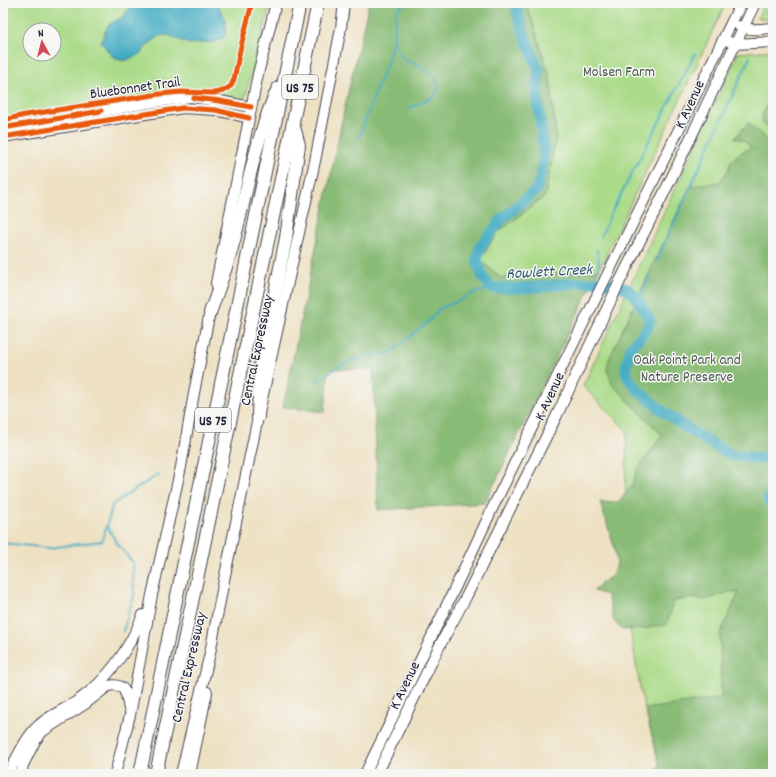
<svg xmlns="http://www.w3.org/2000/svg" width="776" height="777" font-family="Dekko,sans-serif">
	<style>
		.green { fill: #abdb89; stroke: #667e62; fill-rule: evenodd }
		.forest { fill: #88bb75; stroke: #556e58 }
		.water { fill: #43acc2; stroke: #32677e }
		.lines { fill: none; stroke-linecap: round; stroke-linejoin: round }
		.stream { stroke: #43acc2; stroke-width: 2 }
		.river { stroke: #43acc2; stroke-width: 11 }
		.secondary-casing { stroke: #413f4f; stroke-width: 12 }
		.highway-casing { stroke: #413f4f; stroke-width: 14 }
		.secondary { stroke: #fff; stroke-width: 10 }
		.highway { stroke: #fff; stroke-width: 12 }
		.cycleway-casing { stroke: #f6f6f2; stroke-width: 8 }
		.cycleway { stroke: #e8590c; stroke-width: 5 }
		.labels { text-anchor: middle; stroke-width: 3; stroke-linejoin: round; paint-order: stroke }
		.shield { fill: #f6f6f2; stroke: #626272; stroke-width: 1 }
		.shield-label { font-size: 14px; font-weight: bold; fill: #22223b }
		.park-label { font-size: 15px; fill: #4b5a52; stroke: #f6f6f2 }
		.street-label { font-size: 15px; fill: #22223b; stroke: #f6f6f2 }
		.water-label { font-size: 16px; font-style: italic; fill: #2f5971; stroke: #f6f6f2 }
	</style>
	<rect width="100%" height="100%" fill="#f6f6f2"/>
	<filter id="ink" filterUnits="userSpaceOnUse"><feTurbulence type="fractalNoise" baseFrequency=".025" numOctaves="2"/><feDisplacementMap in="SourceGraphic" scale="8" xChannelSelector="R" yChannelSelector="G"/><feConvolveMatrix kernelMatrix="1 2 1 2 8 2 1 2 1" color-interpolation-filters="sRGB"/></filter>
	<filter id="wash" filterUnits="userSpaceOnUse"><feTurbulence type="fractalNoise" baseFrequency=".012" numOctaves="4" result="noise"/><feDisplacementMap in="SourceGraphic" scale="16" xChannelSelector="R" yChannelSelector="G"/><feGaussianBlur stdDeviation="0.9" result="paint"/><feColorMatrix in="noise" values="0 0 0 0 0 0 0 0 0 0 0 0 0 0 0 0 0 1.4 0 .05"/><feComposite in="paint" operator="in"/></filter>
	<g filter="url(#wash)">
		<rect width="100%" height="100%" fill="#eee1c2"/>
		<g class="green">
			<path d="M3,3H271L244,101L190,93L3,117ZM30,30H54V54H30Z"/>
			<polygon points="525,3 726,3 599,270 501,278 480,260 497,233 545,196 556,137 550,77 532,20"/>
			<polygon points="765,3 773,3 773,21 757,18"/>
			<polygon points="773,50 773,774 651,774 660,766 641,694 623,585 627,431 583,386 738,53"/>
		</g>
		<g class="forest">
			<polygon points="369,3 525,3 532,20 550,77 556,137 545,196 497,233 480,260 501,278 599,270 485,503 378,510 373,369 329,369 325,412 283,407 346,101"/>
			<polygon points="767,104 773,105 773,130 763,123 762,115"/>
			<polygon points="748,123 770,142 773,142 773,774 651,774 660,766 645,709 721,698 720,634 739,592 729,592 705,600 690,598 674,601 667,624 644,629 622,630 614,621 607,595 594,591 601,583 612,576 617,564 614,546 600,502 618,503 632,486 637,470 662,435 612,384 607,369 609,359 689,188 696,185 719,182 728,171 731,161 740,153 751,148 743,140 735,138"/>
		</g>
		<polygon class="water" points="132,3 217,3 226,21 226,31 223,38 214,42 189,44 168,35 162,35 151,42 139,55 124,61 112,56 101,42 108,25 124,16"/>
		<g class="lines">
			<g class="stream">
				<polyline points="766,13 770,3"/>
				<polyline points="393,41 403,59 420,66 435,76 439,86 435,96 408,109"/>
				<polyline points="359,138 376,90 387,64 393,40 397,10 405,3"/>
				<polyline points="601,237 611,213 695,54"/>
				<polyline points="656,262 750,57"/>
				<polyline points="595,283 599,263 597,250"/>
				<polyline points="638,302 650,275"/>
				<polyline points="316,381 349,361 374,355 389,354 430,320 440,308 459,301 470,294 493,288"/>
				<polyline points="107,526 116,542 133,563 134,596 123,631"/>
				<polyline points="3,543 49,548 102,541 113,504 159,474"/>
			</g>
			<g class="river">
				<path d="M515,3L524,35L539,70L537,84L538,102L544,151L542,169L537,189L501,220L480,247L477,260L483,278L493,288C507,288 522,289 536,287C562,285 602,277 625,288C636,293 643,310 650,320L647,329L631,347L626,367L628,378L640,392L664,412L694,433L731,455L773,460"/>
				<polyline points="773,488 768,499 773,508"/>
			</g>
		</g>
	</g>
	<g filter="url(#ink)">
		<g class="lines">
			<g class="secondary-casing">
				<g id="secondary">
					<path d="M739,26C749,31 762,29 773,28"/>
					<polyline points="730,42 734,44 773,42"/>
					<polyline points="3,128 148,103 190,97 220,101 251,107"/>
					<polyline points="3,137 183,108 215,110 249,118"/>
					<polyline points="216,283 258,74 276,3"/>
					<path d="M8,774C17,758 25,738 39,725C48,716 68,708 80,699C110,678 129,649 143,615"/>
					<path d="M21,774L23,765L35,741L43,731L85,704L108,686C127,682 126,696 129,709"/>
					<polyline points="115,774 130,715 152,595 181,467 194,393 211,306"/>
					<polyline points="181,774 210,653 224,580 258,417 315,161 341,28 344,3"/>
					<polyline points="190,774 207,692"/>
					<path d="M365,774C408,686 451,598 492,509L741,3"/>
					<polyline points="377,774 439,647 466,597 557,415 620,281 670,181 755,3"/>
				</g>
			</g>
			<g class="highway-casing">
				<g id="highway">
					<path d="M210,313C217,293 224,274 230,255C246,199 254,141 278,88"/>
					<polyline points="258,417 260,366 286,238 299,145 293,123"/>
					<polyline points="140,774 300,3"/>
					<polyline points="156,774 318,3"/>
				</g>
			</g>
			<use href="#secondary" class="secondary"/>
			<use href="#highway" class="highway"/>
			<g class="cycleway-casing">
				<g id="cycleway">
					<polyline points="194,98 220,101 251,107"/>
					<polyline points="3,120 25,115 160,94 181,92 214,93 223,91 231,86 234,79 240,50 252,3"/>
					<polyline points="3,128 101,111"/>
					<polyline points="3,137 183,108 215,110 249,118"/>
				</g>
			</g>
			<use href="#cycleway" class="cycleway"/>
		</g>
	</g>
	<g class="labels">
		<g class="shield">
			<rect x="282" y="75" width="36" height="24" rx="3"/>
			<rect x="195" y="408" width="36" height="24" rx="3"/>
		</g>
		<g class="shield-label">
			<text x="300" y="92">US 75</text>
			<text x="213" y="425">US 75</text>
		</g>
		<g class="park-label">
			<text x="619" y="76">Molsen Farm</text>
			<text x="687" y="364">Oak Point Park and<tspan x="687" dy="17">Nature Preserve</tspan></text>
		</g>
		<g class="street-label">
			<text transform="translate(135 87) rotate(-8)" y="5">Bluebonnet Trail</text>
			<text transform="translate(689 104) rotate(-65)" y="5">K Avenue</text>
			<text transform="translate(256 350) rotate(-78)" y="5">Central Expressway</text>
			<text transform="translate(549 396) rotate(-65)" y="5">K Avenue</text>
			<text transform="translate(188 667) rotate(-77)" y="5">Central Expressway</text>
			<text transform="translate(404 685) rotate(-64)" y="5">K Avenue</text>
		</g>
		<g class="water-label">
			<text transform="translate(549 270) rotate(-3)" y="6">Rowlett Creek</text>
		</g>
	</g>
	<rect width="776" height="777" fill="none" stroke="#f6f6f2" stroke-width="16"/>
	<g transform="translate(42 42) rotate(353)"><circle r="19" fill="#f6f6f2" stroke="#a1a1a9"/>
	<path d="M0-3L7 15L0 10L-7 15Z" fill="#d1495b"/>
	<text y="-6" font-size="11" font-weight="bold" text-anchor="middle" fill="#22223b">N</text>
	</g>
</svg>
